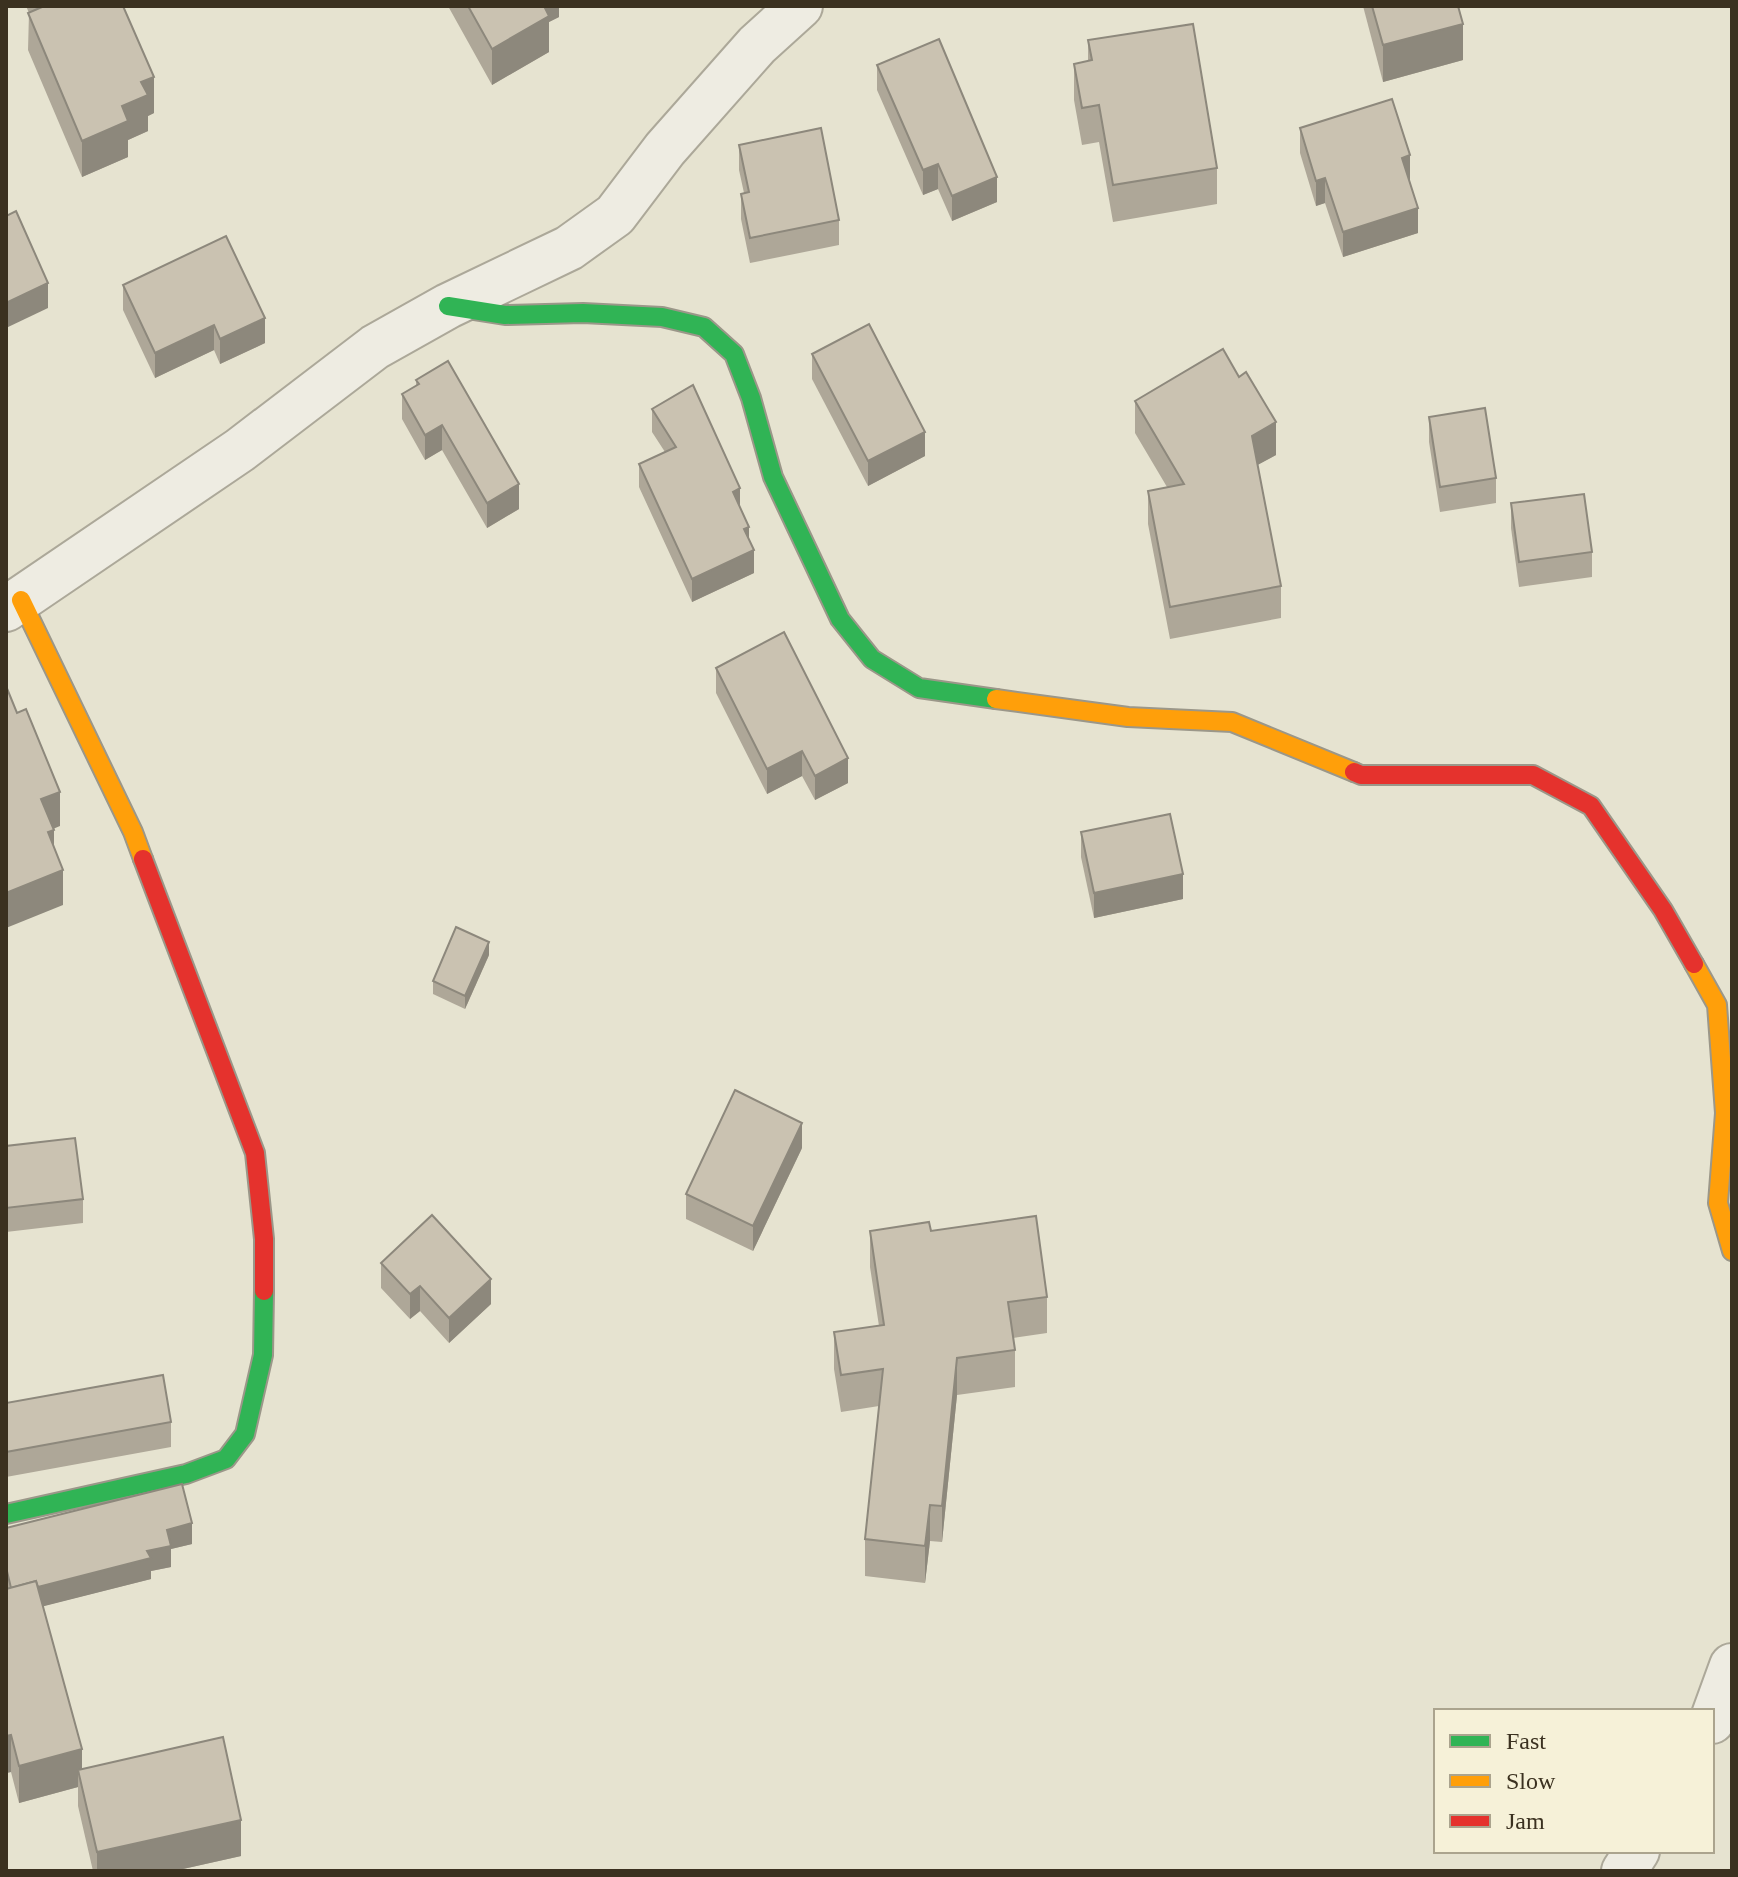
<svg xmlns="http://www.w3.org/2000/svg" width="1738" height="1877" font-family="Georgia,serif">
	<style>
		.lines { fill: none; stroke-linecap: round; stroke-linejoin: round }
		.street-casing { stroke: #aca899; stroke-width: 48 }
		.fast-casing { stroke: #9b9789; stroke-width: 22 }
		.slow-casing { stroke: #9b9789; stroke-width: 22 }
		.jam-casing { stroke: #9b9789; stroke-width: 22 }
		.street { stroke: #eeece2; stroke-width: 44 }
		.fast { stroke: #30b455; stroke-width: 18 }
		.slow { stroke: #ff9f0a; stroke-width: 18 }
		.jam { stroke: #e5322d; stroke-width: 18 }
		.wall { fill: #aea798 }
		.shaded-wall { fill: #8d887c }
		.building { fill: #cac2b1; stroke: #8d887c; stroke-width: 2 }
	</style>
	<rect width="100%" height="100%" fill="#e6e3d0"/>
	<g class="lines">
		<g class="street-casing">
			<g id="street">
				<polyline points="6,609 240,450 375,347 448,306 569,248 615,215 665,149 757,45 800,6"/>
				<polyline points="1712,1721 1732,1666"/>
				<polyline points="1624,1871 1637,1851"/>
			</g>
		</g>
		<g class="fast-casing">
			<g id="fast">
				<polyline points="448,306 505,315 583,313 662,317 704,327 734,354 751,398 773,477 840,619 872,659 919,688 996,699"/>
				<polyline points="6,1514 186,1474 226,1459 245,1434 263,1355 264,1291"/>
			</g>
		</g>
		<g class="slow-casing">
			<g id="slow">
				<polyline points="21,600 133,832 143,859"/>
				<polyline points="996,699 1128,717 1232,722 1354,772"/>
				<polyline points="1694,964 1717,1005 1725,1113 1718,1203 1732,1251"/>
			</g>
		</g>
		<g class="jam-casing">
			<g id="jam">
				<polyline points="1354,772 1361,775 1533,775 1591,806 1663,910 1694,964"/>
				<polyline points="143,859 255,1153 264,1239 264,1291"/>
			</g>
		</g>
		<use href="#street" class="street"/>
		<use href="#fast" class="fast"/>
		<use href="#slow" class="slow"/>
		<use href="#jam" class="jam"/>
	</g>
	<g class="wall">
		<polygon points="26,6 123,6 154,113 148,116 148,131 128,140 128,157 82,177 28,50 29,13"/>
		<polygon points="448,6 559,6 559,17 549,22 549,52 492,85"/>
		<polygon points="1363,6 1458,6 1463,60 1383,82"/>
		<polygon points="1088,40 1217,168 1217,204 1113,222 1099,142 1082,145 1074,100 1074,64 1088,61"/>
		<polygon points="877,65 997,202 952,221 938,189 923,195 877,90"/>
		<polygon points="1300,128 1410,180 1409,180 1418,233 1343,257 1325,203 1316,206 1300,153"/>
		<polygon points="739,145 839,220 839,245 750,263 741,219 741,194 744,193 739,170"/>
		<polygon points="123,285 265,343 220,364 214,350 155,378 123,310"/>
		<polygon points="812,354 925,456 868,486 812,379"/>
		<polygon points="416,380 519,509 487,528 442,450 425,460 402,419 402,394 416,386"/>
		<polygon points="1135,401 1276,455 1257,465 1281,586 1281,618 1170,639 1148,524 1148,491 1167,487 1135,433"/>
		<polygon points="652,409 740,507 749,540 754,573 692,602 639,487 639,464 665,452 652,432"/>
		<polygon points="1429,417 1496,478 1496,503 1440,512 1429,442"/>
		<polygon points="1511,503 1592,552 1592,577 1519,587 1511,528"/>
		<polygon points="716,668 848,783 815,800 802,776 767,794 716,693"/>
		<polygon points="1081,832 1183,899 1094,918 1081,857"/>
		<polygon points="489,955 465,1009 433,994 433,981"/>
		<polygon points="6,1146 83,1199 83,1223 6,1232"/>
		<polygon points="802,1148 753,1251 686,1219 686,1194"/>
		<polygon points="870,1231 931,1231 1047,1297 1047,1333 1013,1338 1015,1350 1015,1387 957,1395 942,1542 930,1541 925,1583 865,1576 865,1539 879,1406 841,1412 834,1369 834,1332 879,1326 870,1267"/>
		<polygon points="381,1263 491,1304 449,1343 420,1311 410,1319 381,1288"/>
		<polygon points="6,1403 171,1422 171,1447 6,1477"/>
		<polygon points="6,1528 192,1544 171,1549 171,1567 151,1571 151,1579 43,1606 82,1769 241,1856 174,1871 93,1871 78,1806 78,1787 19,1803 11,1772 6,1773"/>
	</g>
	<g class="shaded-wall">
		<polygon points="536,6 559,6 559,17 549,22 549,52 492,85 492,49"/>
		<polygon points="1463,24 1463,60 1383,82 1383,45"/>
		<polygon points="154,77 154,113 148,116 148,131 128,140 128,157 82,177 82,141 122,106 141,82"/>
		<polygon points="1410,155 1410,180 1402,182 1402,158"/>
		<polygon points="938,164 938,189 923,195 923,170"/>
		<polygon points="997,177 997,202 952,221 952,196"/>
		<polygon points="1325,178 1325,203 1316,206 1316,181"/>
		<polygon points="1418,208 1418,233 1343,257 1343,232"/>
		<polygon points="48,283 48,308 6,328 6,303"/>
		<polygon points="265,318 265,343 220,364 220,339"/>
		<polygon points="214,325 214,350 155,378 155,353"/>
		<polygon points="1276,422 1276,455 1252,468 1252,436"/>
		<polygon points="442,425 442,450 425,460 425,435"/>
		<polygon points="925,432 925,456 868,486 868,461"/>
		<polygon points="519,484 519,509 487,528 487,503"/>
		<polygon points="740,488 740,512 733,492"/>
		<polygon points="749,527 749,550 744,529"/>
		<polygon points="754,550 754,573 692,602 692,579"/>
		<polygon points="802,751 802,776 767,794 767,769"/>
		<polygon points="848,758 848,783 815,800 815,776"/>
		<polygon points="60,792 60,826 41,834 41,799"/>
		<polygon points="54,830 54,864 48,832"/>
		<polygon points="63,870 63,905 6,928 6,893"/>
		<polygon points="1183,874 1183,899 1094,918 1094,893"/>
		<polygon points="489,942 489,955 465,1009 465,996"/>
		<polygon points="802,1123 802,1148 753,1251 753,1226"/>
		<polygon points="491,1279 491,1304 449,1343 449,1318"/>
		<polygon points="420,1286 420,1311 410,1319 410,1294"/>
		<polygon points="957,1358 957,1395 942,1542 942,1506"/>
		<polygon points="930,1505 930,1541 925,1583 925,1546"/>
		<polygon points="192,1523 192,1544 171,1549 171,1567 151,1571 151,1579 13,1614 13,1593 147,1551 167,1530"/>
		<polygon points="11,1735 11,1772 6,1773 6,1736"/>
		<polygon points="82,1749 82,1785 78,1770 78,1787 19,1803 19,1766"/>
		<polygon points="241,1820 241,1856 174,1871 97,1871 97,1852"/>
	</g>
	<g class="building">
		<polygon points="42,6 123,6 154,77 141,82 148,95 122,106 128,121 82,141 28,13 42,7"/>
		<polygon points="468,6 544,6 549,16 492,49"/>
		<polygon points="1372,6 1458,6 1463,24 1383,45"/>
		<polygon points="1193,24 1217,168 1113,185 1099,105 1082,108 1074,64 1092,60 1088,40"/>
		<polygon points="939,39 997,177 952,196 938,164 923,170 877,65"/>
		<polygon points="1392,99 1410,155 1402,158 1418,208 1343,232 1325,178 1316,181 1300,128"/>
		<polygon points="821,128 839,220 750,238 741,194 749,192 739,145"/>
		<polygon points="16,211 48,283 6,303 6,216"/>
		<polygon points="226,236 265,318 220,339 214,325 155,353 123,285"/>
		<polygon points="869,324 925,432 868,461 812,354"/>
		<polygon points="1223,349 1239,377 1246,372 1276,422 1252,436 1281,586 1170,607 1148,491 1184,484 1135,401"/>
		<polygon points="448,361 519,484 487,503 442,425 425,435 402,394 419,384 416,380"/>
		<polygon points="693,385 740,488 733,492 749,527 744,529 754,550 692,579 639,464 676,447 652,409"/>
		<polygon points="1485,408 1496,478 1440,487 1429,417"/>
		<polygon points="1584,494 1592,552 1519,562 1511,503"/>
		<polygon points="784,632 848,758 815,776 802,751 767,769 716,668"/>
		<polygon points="6,686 17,713 26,709 60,792 41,799 54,830 48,832 63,870 6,893"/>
		<polygon points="1170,814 1183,874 1094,893 1081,832"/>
		<polygon points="456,927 489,942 465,996 433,981"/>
		<polygon points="735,1090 802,1123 753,1226 686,1194"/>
		<polygon points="75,1138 83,1199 6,1208 6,1146"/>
		<polygon points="432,1215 491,1279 449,1318 420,1286 410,1294 381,1263"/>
		<polygon points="1036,1216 1047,1297 1008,1302 1015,1350 957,1358 942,1506 930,1505 925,1546 865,1539 883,1369 841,1375 834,1332 884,1325 870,1231 929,1222 931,1231"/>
		<polygon points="163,1375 171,1422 6,1452 6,1403"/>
		<polygon points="182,1484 192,1523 167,1530 171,1546 147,1551 151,1558 38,1587 36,1581 11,1588 6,1567 6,1528"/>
		<polygon points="36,1581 82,1749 19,1766 11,1735 6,1736 6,1589"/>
		<polygon points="223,1737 241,1820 97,1852 78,1770"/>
	</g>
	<rect width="1738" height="1877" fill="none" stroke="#3b3120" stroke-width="16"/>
	<rect x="1434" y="1709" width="280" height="144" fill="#f6f1d8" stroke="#aba48e" stroke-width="2"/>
	<rect x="1450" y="1735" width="40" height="12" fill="#30b455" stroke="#aba48e" stroke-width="2"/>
	<text x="1506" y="1749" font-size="24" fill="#3b3120">Fast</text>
	<rect x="1450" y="1775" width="40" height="12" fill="#ff9f0a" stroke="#aba48e" stroke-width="2"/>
	<text x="1506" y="1789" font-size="24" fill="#3b3120">Slow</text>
	<rect x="1450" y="1815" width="40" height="12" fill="#e5322d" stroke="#aba48e" stroke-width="2"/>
	<text x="1506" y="1829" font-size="24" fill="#3b3120">Jam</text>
</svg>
